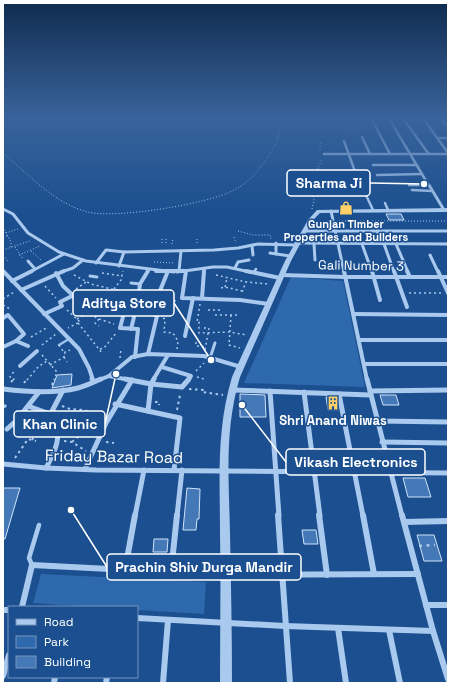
<svg xmlns="http://www.w3.org/2000/svg" width="451" height="686" font-family="'Space Grotesk',sans-serif">
	<style>
		.green { fill: #2e69ad }
		.lines { fill: none; stroke-linecap: round; stroke-linejoin: round }
		.stream { stroke: #9cc4f0; stroke-width: 2.5 }
		.building { fill: #4478b7; stroke: #cfe3fa }
		.path-far3 { stroke: #a9c9ee; stroke-width: 1; stroke-dasharray: 1 2; stroke-linecap: butt }
		.path-far2 { stroke: #a9c9ee; stroke-width: 1.5; stroke-dasharray: 2 3; stroke-linecap: butt }
		.path-far1 { stroke: #a9c9ee; stroke-width: 2; stroke-dasharray: 2.5 3.5; stroke-linecap: butt }
		.path { stroke: #a9c9ee; stroke-width: 2.5; stroke-dasharray: 3 4.5; stroke-linecap: butt }
		.service-far4 { stroke: #a9c9ee; stroke-width: 2 }
		.service-far3 { stroke: #a9c9ee; stroke-width: 2.5 }
		.service-far2 { stroke: #a9c9ee; stroke-width: 3 }
		.service-far1 { stroke: #a9c9ee; stroke-width: 3.5 }
		.service { stroke: #a9c9ee; stroke-width: 4.5 }
		.minor-far4 { stroke: #a9c9ee; stroke-width: 2.5 }
		.minor-far3 { stroke: #a9c9ee; stroke-width: 3 }
		.minor-far2 { stroke: #a9c9ee; stroke-width: 4 }
		.minor-far1 { stroke: #a9c9ee; stroke-width: 5 }
		.minor { stroke: #a9c9ee; stroke-width: 6 }
		.tertiary { fill: #a9c9ee; fill-rule: evenodd }
		.labels { text-anchor: middle; stroke-width: 3; stroke-linejoin: round; paint-order: stroke }
		.far-poi-label { font-size: 11px; font-weight: bold; fill: #fff; stroke: #1b4f8f }
		.street-label { font-size: 13px; fill: #fff; stroke: #1b4f8f }
		.poi-label { font-size: 13px; font-weight: bold; fill: #fff; stroke: #1b4f8f }
		.near-street-label { font-size: 16px; fill: #fff; stroke: #1b4f8f }
		.leader { fill: none; stroke: #fff; stroke-width: 1.5 }
		.callout-dot { fill: #fff; stroke: #1b4f8f; stroke-width: 1.5 }
		.callout { fill: #1b4f8f; stroke: #fff; stroke-width: 1.5 }
		.callout-label { font-size: 14px; text-anchor: middle; font-weight: bold; fill: #fff }
	</style>
	<rect width="100%" height="100%" fill="#1b4f8f"/>
	<g class="green">
		<polygon points="291,277 343,281 365,387 244,383"/>
		<polygon points="41,574 206,582 204,614 137,610 137,607 92,607 33,603"/>
	</g>
	<g class="lines">
		<polyline class="stream" points="59,345 69,339"/>
	</g>
	<g class="building">
		<polygon points="386,214 401,214 404,220 389,220"/>
		<polygon points="72,374 71,385 52,388 57,375"/>
		<polygon points="240,394 265,395 266,417 240,417"/>
		<polygon points="380,395 396,395 399,405 383,405"/>
		<polygon points="326,397 336,398 338,410 328,410"/>
		<polygon points="403,478 425,478 431,497 408,497"/>
		<polygon points="3,488 20,488 5,539 3,539"/>
		<polygon points="187,488 200,489 199,519 197,519 196,530 183,530"/>
		<polygon points="302,530 316,530 318,544 304,544"/>
		<polygon points="417,535 434,535 442,561 424,561"/>
		<polygon points="154,539 168,539 167,552 153,552"/>
	</g>
	<g class="lines">
		<g class="path-far3">
			<polyline points="347,126 359,132"/>
			<polyline points="344,131 348,128 345,122"/>
			<polyline points="320,150 321,142"/>
			<path d="M3,153C28,174 55,204 88,212C115,219 209,204 234,190C256,179 275,151 281,128"/>
			<polyline points="312,209 314,200 310,186 322,159"/>
			<polyline points="339,221 448,221"/>
			<polyline points="3,227 11,242 11,247"/>
			<polyline points="238,231 253,235 270,235 271,239"/>
			<polyline points="3,234 18,229"/>
			<polyline points="3,237 7,236"/>
			<polyline points="234,237 236,243"/>
			<polyline points="162,239 162,245"/>
			<polyline points="166,239 166,245"/>
			<polyline points="197,239 197,245"/>
			<polyline points="172,244 173,238"/>
			<polyline points="15,247 23,259"/>
			<polyline points="3,250 30,241"/>
			<polyline points="31,251 41,260"/>
			<polyline points="19,255 40,246"/>
			<polyline points="3,258 5,257 8,262"/>
			<polyline points="154,262 174,263"/>
		</g>
		<g class="path-far2">
			<polyline points="102,273 122,276"/>
			<polyline points="74,275 91,284 124,292 122,302 118,308"/>
			<polyline points="216,275 246,282 269,284"/>
			<polyline points="45,286 56,298"/>
			<polyline points="225,287 227,278"/>
			<polyline points="221,288 225,287 242,291"/>
			<polyline points="76,289 86,282"/>
			<polyline points="242,292 246,282"/>
			<polyline points="111,293 121,280 123,271"/>
			<polyline points="409,293 442,293"/>
			<polyline points="3,299 14,292"/>
			<polyline points="164,299 176,301"/>
			<polyline points="200,304 197,322 199,322 199,333 229,332 247,335"/>
			<polyline points="3,305 10,309"/>
			<polyline points="109,305 110,303 121,304"/>
			<polyline points="67,310 80,322 68,328"/>
			<polyline points="208,310 223,310"/>
			<polyline points="164,315 171,300"/>
			<polyline points="215,315 239,315"/>
			<polyline points="231,315 229,345 240,348"/>
			<polyline points="163,318 165,319 164,332 173,333 178,341 177,349"/>
			<polyline points="77,319 88,313 99,319 114,324"/>
			<polyline points="99,319 95,323 99,326"/>
			<polyline points="78,323 102,353"/>
			<polyline points="204,328 209,328 205,350"/>
			<polyline points="31,337 48,327"/>
			<polyline points="196,342 196,346 206,347"/>
			<polyline points="42,345 56,334"/>
			<polyline points="59,345 65,354"/>
			<polyline points="100,349 104,348 117,332"/>
			<polyline points="42,355 57,372 54,380"/>
			<polyline points="64,357 67,362"/>
			<polyline points="120,358 121,348"/>
			<polyline points="50,365 64,357 65,352 70,350"/>
			<polyline points="196,371 204,363"/>
			<polyline points="197,377 204,379"/>
			<polyline points="13,380 14,379 10,377 15,370"/>
			<polyline points="27,380 38,367 47,361"/>
		</g>
		<g class="path-far1">
			<polyline points="11,382 14,379"/>
			<polyline points="24,383 27,379"/>
			<polyline points="52,385 54,379"/>
			<polyline points="189,389 203,390 202,392 223,395"/>
			<polyline points="155,402 159,402 159,405"/>
			<polyline points="62,406 70,409 85,410 100,422"/>
			<polyline points="177,410 180,395"/>
			<polyline points="32,440 42,424"/>
			<polyline points="64,441 72,442 86,451"/>
			<polyline points="72,442 97,420"/>
			<polyline points="106,442 114,443"/>
			<polyline points="15,458 28,439 36,441"/>
		</g>
		<polyline class="path" points="419,546 435,545"/>
		<polyline class="service-far4" points="409,185 429,185"/>
		<g class="service-far3">
			<polyline points="409,185 429,185"/>
			<polyline points="412,190 432,191"/>
			<polyline points="366,195 373,210"/>
			<polyline points="385,203 388,210"/>
			<polyline points="254,272 256,269"/>
		</g>
		<g class="service-far2">
			<polyline points="90,276 97,277"/>
			<polyline points="131,283 140,284"/>
			<polyline points="210,358 215,343"/>
		</g>
		<polyline class="service-far1" points="3,407 5,406"/>
		<polyline class="service" points="32,565 29,558 39,525"/>
		<g class="minor-far4">
			<polyline points="402,117 428,153"/>
			<polyline points="422,117 448,153"/>
			<polyline points="440,117 448,127"/>
			<polyline points="372,120 390,154"/>
			<polyline points="390,120 429,186"/>
			<polyline points="362,137 370,154"/>
			<polyline points="437,138 448,138"/>
			<polyline points="344,141 358,180"/>
			<polyline points="324,154 448,154"/>
			<polyline points="373,165 417,165"/>
			<polyline points="377,175 422,174"/>
		</g>
		<g class="minor-far3">
			<polyline points="429,185 444,210"/>
			<polyline points="3,209 13,214 28,233 59,252 86,261 174,272"/>
			<polyline points="331,211 344,272"/>
			<polyline points="304,231 448,231"/>
			<polyline points="377,231 384,244 394,272"/>
			<polyline points="276,243 276,254"/>
			<polyline points="296,243 448,244"/>
			<polyline points="314,244 315,260"/>
			<polyline points="362,244 372,272"/>
			<polyline points="396,244 408,272"/>
			<polyline points="252,246 253,255"/>
			<polyline points="270,253 290,256"/>
			<polyline points="430,255 438,272"/>
			<polyline points="28,261 35,269"/>
			<polyline points="96,263 106,250 124,252 214,250 238,248 258,244 295,245"/>
			<polyline points="119,266 124,252"/>
			<polyline points="235,268 238,262 249,260"/>
			<polyline points="179,271 181,251"/>
			<polyline points="30,272 64,254"/>
			<polyline points="61,272 73,268 83,260"/>
			<polyline points="147,272 148,270"/>
			<polyline points="177,272 213,267 227,267 250,272"/>
			<polyline points="204,272 204,269"/>
		</g>
		<g class="minor-far2">
			<polyline points="3,271 79,349 89,368 93,380"/>
			<polyline points="156,271 184,271"/>
			<polyline points="186,271 182,298 240,300 269,304"/>
			<polyline points="246,271 280,278"/>
			<polyline points="344,271 367,380"/>
			<polyline points="372,271 380,300"/>
			<polyline points="394,271 407,307"/>
			<polyline points="407,271 410,277"/>
			<polyline points="438,271 448,293"/>
			<polyline points="56,273 63,286 80,302 103,309"/>
			<polyline points="282,275 345,277 448,277"/>
			<polyline points="12,281 32,271"/>
			<polyline points="21,290 64,271"/>
			<polyline points="202,298 204,271"/>
			<polyline points="44,314 62,306 60,302 74,295"/>
			<polyline points="354,314 448,315"/>
			<polyline points="3,318 8,315 24,334 16,341"/>
			<polyline points="131,329 134,317"/>
			<polyline points="185,336 193,298"/>
			<polyline points="359,340 448,340"/>
			<polyline points="3,347 16,341 28,346"/>
			<polyline points="148,354 157,316 151,313 168,271"/>
			<polyline points="135,357 138,329 120,328 124,313 134,304 139,292 140,284 148,271"/>
			<polyline points="364,364 448,364"/>
			<polyline points="20,366 37,351"/>
			<polyline points="162,367 191,376 188,380"/>
			<polyline points="109,376 132,357 148,354 204,356 241,367"/>
			<polyline points="99,380 109,376 130,380"/>
			<polyline points="153,380 168,355"/>
		</g>
		<g class="minor-far1">
			<polyline points="92,379 93,381"/>
			<polyline points="125,379 151,384 182,387 189,379"/>
			<polyline points="367,379 402,516"/>
			<path d="M3,389C27,392 54,394 78,388C86,386 94,382 101,379"/>
			<polyline points="233,390 370,395"/>
			<polyline points="270,391 279,516"/>
			<polyline points="370,391 448,390"/>
			<polyline points="304,392 320,516"/>
			<polyline points="339,394 363,516"/>
			<polyline points="115,404 180,418 174,470"/>
			<polyline points="28,406 50,414"/>
			<polyline points="148,411 151,384 154,379"/>
			<polyline points="377,421 448,422"/>
			<polyline points="7,429 16,421 39,392"/>
			<polyline points="382,442 448,443"/>
			<polyline points="3,464 46,468 96,470 448,473"/>
			<path d="M46,468C51,458 60,443 57,432C55,427 50,424 48,419L63,390"/>
			<polyline points="85,469 106,423 132,380"/>
			<polyline points="135,516 144,470"/>
			<polyline points="177,516 182,470"/>
		</g>
		<g class="minor">
			<polyline points="278,515 290,683"/>
			<polyline points="319,515 327,575"/>
			<polyline points="363,515 374,574"/>
			<polyline points="402,515 433,631 448,679"/>
			<polyline points="405,522 448,521"/>
			<polyline points="125,570 135,515"/>
			<polyline points="171,572 177,515"/>
			<polyline points="426,605 448,605"/>
			<polyline points="22,607 32,565 226,575 418,574"/>
			<polyline points="3,610 9,610"/>
			<polyline points="137,618 285,626 433,631"/>
			<polyline points="338,628 346,683"/>
			<polyline points="389,630 400,683"/>
			<polyline points="3,676 9,655"/>
			<polyline points="54,683 55,677"/>
			<polyline points="106,683 107,677"/>
			<polyline points="163,683 168,620"/>
		</g>
		<path class="tertiary" d="M448,208V212L320,213L313,220L291,261L240,377C224,431 229,479 230,534C231,584 232,633 232,683H220C220,633 221,584 220,534C220,479 216,431 232,377L285,261L308,220L317,210Z"/>
	</g>
	<linearGradient id="sky" x2="0" y2="1"><stop stop-color="#0f2b4f"/><stop offset="0.55" stop-color="#39639b"/><stop offset="1" stop-color="#39639b" stop-opacity="0"/></linearGradient>
	<rect width="451" height="213" fill="url(#sky)"/>
	<defs>
		<g id="shop-bare" transform="scale(1.08)"><path d="M-5-2.5h2.3a2.7 3.5 0 0 1 5.4 0H5L5.5 6h-11ZM-1.5-2.5h3a1.5 2.3 0 0 0-3 0Z" fill="#ffd166" stroke="#1b4f8f" stroke-width="2.5" paint-order="stroke"/></g>
		<g id="building-bare" transform="scale(1.08)"><path d="M-4-6H4V6H1V3H-1V6H-4ZM-2.5-4.3h1.7v1.8h-1.7ZM.8-4.3h1.7v1.8H.8ZM-2.5-1h1.7V.8h-1.7ZM.8-1h1.7V.8H.8Z" fill="#ffd166" stroke="#1b4f8f" stroke-width="2.5" paint-order="stroke"/></g>
	</defs>
	<g fill-rule="evenodd">
		<use href="#shop-bare" x="346" y="208"/>
		<use href="#building-bare" x="333" y="403"/>
	</g>
	<g class="labels">
		<g class="far-poi-label">
			<text x="346" y="228">Gunjan Timber<tspan x="346" dy="13">Properties and Builders</tspan></text>
		</g>
		<g class="street-label">
			<text transform="translate(361 265) rotate(1)" y="5">Gali Number 3</text>
		</g>
		<g class="poi-label">
			<text x="333" y="425">Shri Anand Niwas</text>
		</g>
		<g class="near-street-label">
			<text transform="translate(114 456) rotate(1)" y="6">Friday Bazar Road</text>
		</g>
	</g>
	<path class="leader" d="M424 184L370 183M211 360L174 303M116 374L105 424M242 405L286 462M71 510L107 567"/>
	<g class="callout-dot">
		<circle cx="424" cy="184" r="4"/>
		<circle cx="211" cy="360" r="4"/>
		<circle cx="116" cy="374" r="4"/>
		<circle cx="242" cy="405" r="4"/>
		<circle cx="71" cy="510" r="4"/>
	</g>
	<g class="callout">
		<rect x="287" y="170" width="83" height="26" rx="4"/>
		<rect x="73" y="290" width="101" height="26" rx="4"/>
		<rect x="14" y="411" width="91" height="26" rx="4"/>
		<rect x="286" y="449" width="139" height="26" rx="4"/>
		<rect x="107" y="554" width="194" height="26" rx="4"/>
	</g>
	<g class="callout-label">
		<text x="329" y="188">Sharma Ji</text>
		<text x="124" y="308">Aditya Store</text>
		<text x="60" y="429">Khan Clinic</text>
		<text x="356" y="467">Vikash Electronics</text>
		<text x="204" y="572">Prachin Shiv Durga Mandir</text>
	</g>
	<rect width="451" height="686" fill="none" stroke="#ffffff" stroke-width="8"/>
	<rect x="8" y="606" width="130" height="72" fill="#1b4f8f" stroke="#7695bc"/>
	<rect x="16" y="619" width="20" height="6" fill="#a9c9ee" stroke="#7695bc"/>
	<text x="44" y="626" font-size="12" fill="#ffffff">Road</text>
	<rect x="16" y="636" width="20" height="12" fill="#2e69ad" stroke="#7695bc"/>
	<text x="44" y="646" font-size="12" fill="#ffffff">Park</text>
	<rect x="16" y="656" width="20" height="12" fill="#4478b7" stroke="#7695bc"/>
	<text x="44" y="666" font-size="12" fill="#ffffff">Building</text>
</svg>
